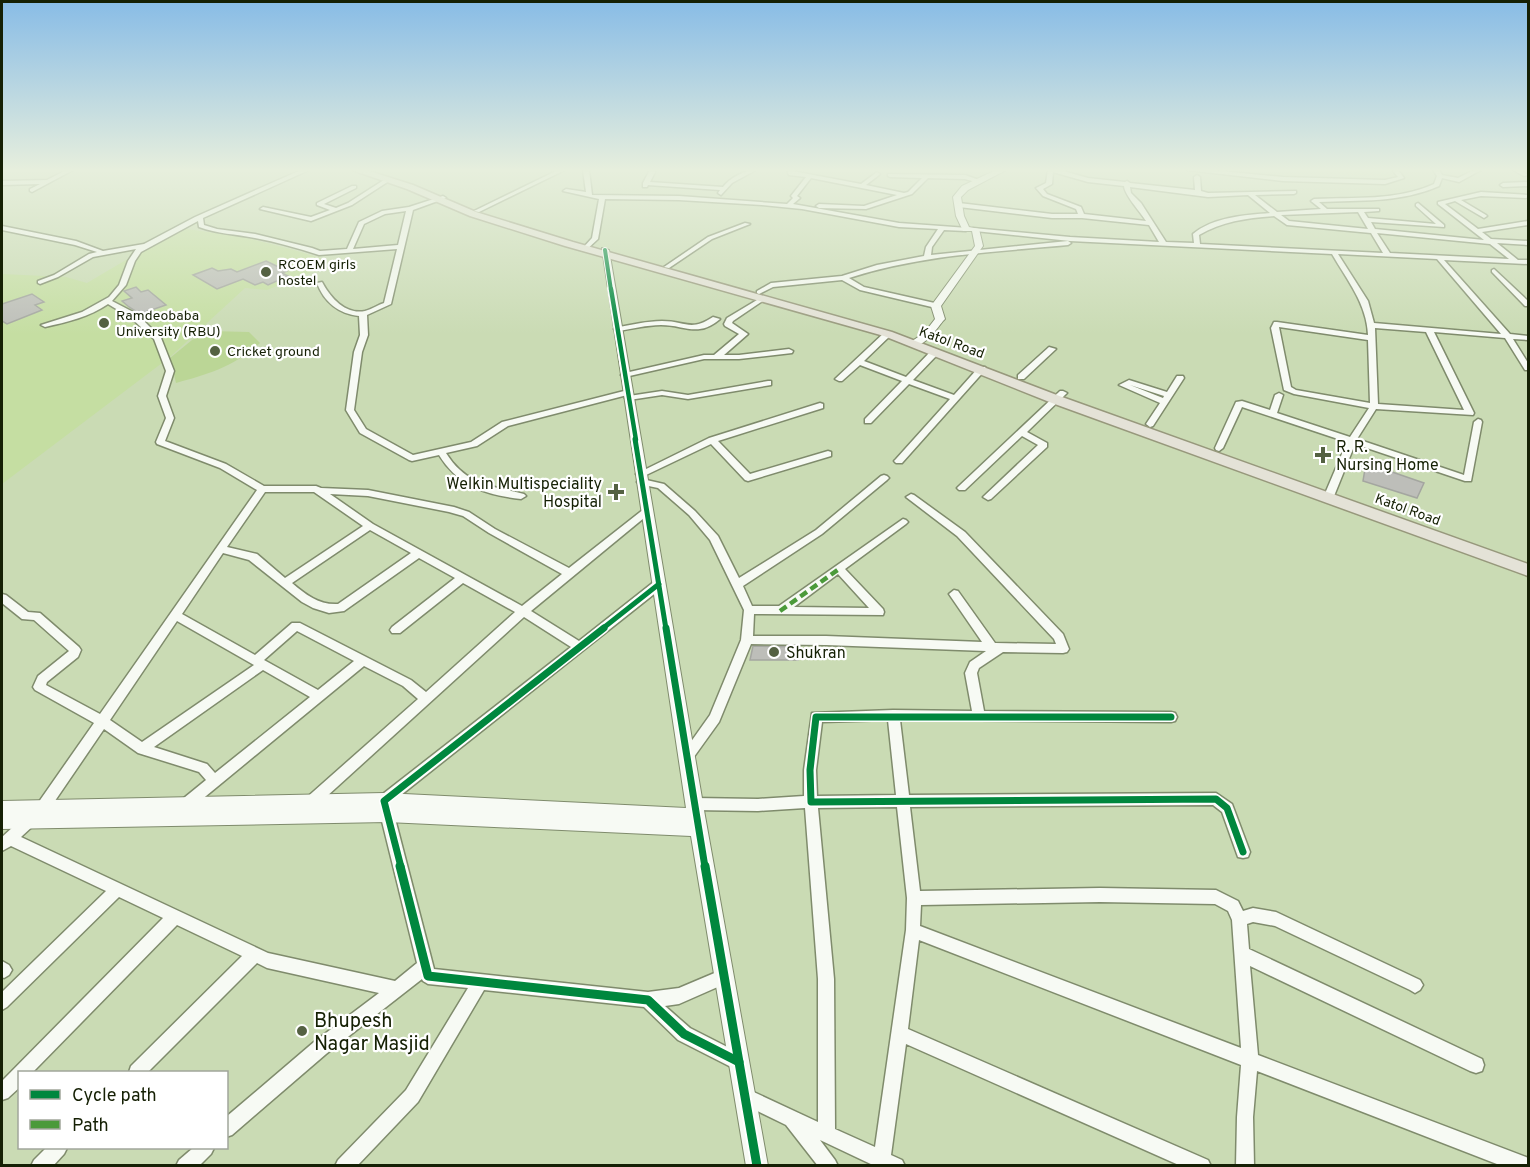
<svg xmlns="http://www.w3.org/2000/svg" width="1530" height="1167" font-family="Overpass,sans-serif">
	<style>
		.built { fill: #c5dea2 }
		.green { fill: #bbd696 }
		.building { fill: #bdbeb9; stroke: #a4a6a0; stroke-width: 1.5 }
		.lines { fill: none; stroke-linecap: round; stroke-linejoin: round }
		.minor-casing { stroke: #7f8b6c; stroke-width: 3 }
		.tertiary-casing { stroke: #7f8b6c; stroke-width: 2 }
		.primary-casing { stroke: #97987c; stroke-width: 3 }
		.minor { fill: #f7faf4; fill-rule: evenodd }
		.tertiary { fill: #f7faf4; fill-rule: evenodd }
		.primary { fill: #e4e2d7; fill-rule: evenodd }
		.quiet { stroke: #4b9a3a; stroke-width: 4.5; stroke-dasharray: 8 4.5; stroke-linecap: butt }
		.cycleway-far4-casing { stroke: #fff; stroke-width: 6 }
		.cycleway-far3-casing { stroke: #fff; stroke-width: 8 }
		.cycleway-far2-casing { stroke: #fff; stroke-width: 9 }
		.cycleway-far1-casing { stroke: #fff; stroke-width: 10 }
		.cycleway-casing { stroke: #fff; stroke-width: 13 }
		.cycleway-far4 { stroke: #00873e; stroke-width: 4 }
		.cycleway-far3 { stroke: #00873e; stroke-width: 4.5 }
		.cycleway-far2 { stroke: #00873e; stroke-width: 5 }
		.cycleway-far1 { stroke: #00873e; stroke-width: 7 }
		.cycleway { stroke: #00873e; stroke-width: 9 }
		.poi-dot { fill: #546142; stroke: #fff; stroke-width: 2 }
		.labels { text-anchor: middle; stroke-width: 4.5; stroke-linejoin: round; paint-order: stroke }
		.far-poi-label { font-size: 14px; fill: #152004; stroke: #fff; text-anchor: start }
		.far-street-label { font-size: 14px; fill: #152004; stroke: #fff }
		.poi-label { font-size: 16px; fill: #152004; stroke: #fff; text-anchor: start }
		.near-poi-label { font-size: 20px; fill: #152004; stroke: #fff; text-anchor: start }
	</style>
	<rect width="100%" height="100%" fill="#cadbb4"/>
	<g class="built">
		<polygon points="1261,170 1386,170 1392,176"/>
		<polygon points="180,228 243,237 294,250 323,259 322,268 267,290 245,288 170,357 2,484 2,274 66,277 87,283"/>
	</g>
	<path class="green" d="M210,331L249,332L260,343C235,366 209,374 176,383L170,358L192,340Z"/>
	<g class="building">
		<polygon points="266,261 287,271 282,273 288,276 268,285 263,282 255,285 243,279 217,289 193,275 212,268 218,271 231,269 237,272"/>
		<polygon points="136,287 141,292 148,290 166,305 140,314 129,307 122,301 132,298 124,291"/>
		<polygon points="32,294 44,302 35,305 42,310 7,324 2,321 2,304"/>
		<polygon points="1366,463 1424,483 1417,498 1363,481"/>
		<polygon points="753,646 799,647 798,660 750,660"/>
	</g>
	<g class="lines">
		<g class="minor-casing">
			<g id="minor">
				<polygon points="66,170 73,170 32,192 30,191 30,189 40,184 2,185 2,181 47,180"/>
				<path d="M301,170H309L203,218L204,225L217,229L255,234L312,248L320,251L347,249L359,222L382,211L409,207L443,196L446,198L413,210L391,304L367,315L368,335L362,352L354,410L366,429L413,455L471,442L502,422L628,390L632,392L631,394L508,426L477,446L446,453C466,485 491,486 524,494L526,496L521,499C486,495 458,486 439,455L412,461L409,460L360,433L346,410L354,352L360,335L359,316C339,314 324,302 317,283L322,282C330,297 345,315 365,311C372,309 378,305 384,303L397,249L319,255C298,248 276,242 255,238C236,234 217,234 199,227L198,221L141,252L135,261L126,285L112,301L137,314L161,338L174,371L166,396L174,418L165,441L226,464L264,486H316L321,488L368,490L454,507L469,512L495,529L569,568L644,509H650L652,511L650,513L531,611L579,641L655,581H663L664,584L663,587L391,803L434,969L648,992L679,988L724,969L729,972L732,977L729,982L679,1004L665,1006L690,1028L745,1056L747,1062L745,1068L739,1070L733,1068L678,1040L644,1007L484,990L418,1102L357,1166H335L338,1160L406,1090L468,988L428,984L423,981L422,979L326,1054L232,1135L226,1137V1117L314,1042L379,993L267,968L257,963L148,1072H129L131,1066L242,956L177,925L33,1072H20V1087L8,1098L2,1100V1081L163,918L119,897L7,1007L2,1010V992L106,891L11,846L2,851V837L36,806L94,723L35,690L33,687L38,676L69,651L34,620L22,619L2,603V594L6,595L28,612L40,613L79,647L81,650L78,657L47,682L46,685L100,714L257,490L220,468L157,444L156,442L166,418L158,396L166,371L154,339L131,318L108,304C89,317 67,322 45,327L41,325L82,312L109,297L119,285L128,261L136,249L93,257L58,277L40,284L38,283V281L54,275L89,254L97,252L75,245L2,230V226L76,241L103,251L144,244L195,217ZM406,211L398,245L353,249L364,224L385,214ZM265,492H314L363,526L285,578L257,554L227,547ZM330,494L368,496L449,512L463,516L489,533L562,574L522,606L373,524ZM370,530L411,553L338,604C319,605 306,595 292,583ZM223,553L249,560L302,602L313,608L329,613L344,611L419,558L455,578L392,627L390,630L392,633H400L463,583L515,612L426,692L411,680L300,623H292L255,655L182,614ZM524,617L571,647L379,797L377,801L417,963L395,981L268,953L21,837L46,814L104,729L138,753L199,772L206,780L179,802L177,806L179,810L184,812L189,810L364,666L403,686L418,699L305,799L303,803L305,807L310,809L315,807ZM177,621L254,665L142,742L110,720ZM297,631L354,661L318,690L264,660ZM263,670L310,697L215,773L207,764L154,747Z"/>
				<polygon points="558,170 565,170 479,212 474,211"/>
				<path d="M583,170H589L592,195L679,196L787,204L793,198L791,196L806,177L789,175L787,170L861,184L877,172L880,174L879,175L866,185L904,193L908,192L922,178L890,177L888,176V174L965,175L982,181L979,183L965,179L928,178L912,194L866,209L819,208L816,206L819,204L864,206L897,195L811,178L797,196L800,198L793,204L899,223L968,228V230L966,231L944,230L932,247L931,255L1068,241L1071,243L1068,245C994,252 919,255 849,278L864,287L939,304V308H936L860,290L842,280L773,287L759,294L757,293V291L771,283L842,276L877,265L924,256L926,247L938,229L899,227L802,209L762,205L679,200L605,199L598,239L585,251L582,249L592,238L599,199L563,191L566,189L586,192Z"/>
				<path d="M650,170H656L650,182L723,187C730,178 744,170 756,170L732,183L721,195L718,193L720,190L648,185L647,187H643V183Z"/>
				<path d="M1048,170H1060L1088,178L1125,182L1127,181L1130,183L1195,190L1194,177L1197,175L1200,177L1201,191L1208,193L1296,191V193L1294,194L1255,195L1277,212L1321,209L1311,201L1314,199C1355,197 1396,201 1434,184L1437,176L1433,170H1439L1442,175L1458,178L1474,170H1481L1459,182L1442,178L1439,186C1400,203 1361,200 1319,202L1327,209H1379V211L1364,212L1368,218L1436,224L1416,206V204L1418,203L1444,225V227L1371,222L1375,229L1484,240L1438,204V202L1481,192L1528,195V197L1526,198L1481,196L1461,200L1486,215L1487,216L1484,218L1455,201L1445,204L1478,229L1528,221V225L1482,232L1491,239L1528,241V245L1497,243L1518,260H1528V264L1444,260L1510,334L1528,336V340L1513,339L1528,363V370H1525L1505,338L1434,332L1474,413L1473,415L1376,409L1357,439L1464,475L1474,422L1478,419L1481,420L1482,422L1471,481H1465L1355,444L1334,496L1332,498H1326L1324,496L1347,442L1242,407L1223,448L1219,451L1216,450L1215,448L1236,402L1242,401L1270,410L1275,395L1279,393L1283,395L1277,413L1350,437L1369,408L1294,394L1284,390L1271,328L1274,322H1277L1368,335C1367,304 1347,280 1332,254L1070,241L975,231L973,230V228L1070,237L1159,242L1149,225L1082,218H1052L959,207L956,205L959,203L1052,214H1078L1076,209L1043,196L1036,188L1046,183ZM1053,172L1088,182L1124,186C1125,196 1140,211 1146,221L1084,214L1081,207L1047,194L1043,189L1052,184ZM1130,187L1208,197L1248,195L1270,213C1245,215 1213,217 1193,234L1194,243L1166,242L1141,203L1131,193ZM1358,212L1368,229L1289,221L1281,215ZM1274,216L1287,225L1371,233L1383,253L1200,244L1199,235C1222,221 1248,218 1274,216ZM1377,233L1490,244L1509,259L1390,253ZM1338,254L1437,259L1501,334L1374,323L1368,301ZM1279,327L1368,340L1370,403L1296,390L1291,387ZM1375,328L1426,332L1464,410L1378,404Z"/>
				<polygon points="1187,170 1210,170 1283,177 1385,180 1398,177 1393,171 1398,170 1404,178 1385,184 1283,181"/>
				<polygon points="1513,170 1520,170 1528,175 1524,176"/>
				<polygon points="387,178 390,180 389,181 352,205 311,221 260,209 263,207 311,217 330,210 317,205 317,203 352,186 356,186 356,188 324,204 336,208 348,203"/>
				<polygon points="1528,182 1528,186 1503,187 1500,185 1503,183"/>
				<polygon points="745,223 750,224 712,239 669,268 664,267 708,237"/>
				<polygon points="1494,269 1528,301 1528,306 1525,306 1492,272 1492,270"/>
				<polygon points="762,297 764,298 764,300 733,321 732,323 748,334 724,355 739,355 789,349 793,351 792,353 739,359 704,359 625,377 621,375 625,373 704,355 714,355 739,334 725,326 724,324 727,318"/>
				<path d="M713,317L720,319C698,338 685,325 661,325C647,325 632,329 618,331L614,329L618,327C632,325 647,321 662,321C686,321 690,332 713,317Z"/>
				<polygon points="885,332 892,334 864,361 906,377 932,350 938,350 938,354 913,380 954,395 979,367 985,367 986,369 902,463 896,463 894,461 896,459 950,399 909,384 871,423 865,423 865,419 902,381 860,365 842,381 839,381 835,379"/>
				<polygon points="1049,347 1056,349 1024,379 1018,379 1018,375"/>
				<path d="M1177,376H1183L1184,378L1153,426L1150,427L1146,424L1160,403L1119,385L1129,380L1167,392ZM1130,385L1164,396L1163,398Z"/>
				<polygon points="768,381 771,381 771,385 688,399 662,395 629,400 625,398 629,396 662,391 688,395"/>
				<polygon points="1060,391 1063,391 1067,393 1027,432 1047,443 1047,447 991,499 988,500 983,497 1038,445 1022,436 965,490 959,490 957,488 959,486"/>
				<polygon points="820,403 823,404 823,408 718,441 750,474 828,451 831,452 831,456 748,481 745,480 711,444 644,476 641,477 636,474 709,438"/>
				<path d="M884,475L887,476L889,478L887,480L822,534L743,586L752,606H779L903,519L906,520L908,522L906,524L845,569L883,609L884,612L883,615L754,614L753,636H826L982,642L949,594L954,590L958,591L995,643L1056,644L1054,639L957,536L906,497L911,494L914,495L965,532L1063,634L1069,649L1067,652L1063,653L1003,652L979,668L977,673L984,711L1171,712L1175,713L1177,717L1175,721L1171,722L900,720L909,795L1216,793L1232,804L1250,852L1248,857L1243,858L1238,857L1222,812L1213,805L910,807L920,891L1100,888L1216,890L1238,901L1243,911L1253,908L1276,912L1420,980L1423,985L1420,990L1415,993L1410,990L1275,926L1253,922L1247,924L1249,949L1482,1059L1484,1065L1482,1071L1476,1073L1470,1071L1250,966L1258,1055L1526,1157L1528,1158V1166H1502L1257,1071L1253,1117L1254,1166H1236L1237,1117L1241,1065L919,940L908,1029L1208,1160L1211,1166H1181L906,1044L891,1155L902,1160L905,1166H875L820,1140L835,1160L838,1166H818L786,1125L739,1102L737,1096L739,1090L745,1088L818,1122V979L805,808L758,811L694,810L689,808L687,804L689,800L694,798L758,799L804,796V770L812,713L893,710L972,711L965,673L970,662L986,651L826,645L751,644L719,722L691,761L687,762L683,761L681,757L683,753L710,715L741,640L744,610L710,540L689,515L658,488L639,484L637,482L642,479L664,484L695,511L718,536L739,578L816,530L881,476ZM838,574L869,608L794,607ZM888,720L896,795L817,796L816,770L822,722ZM897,807L907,898L906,930L875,1147L835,1129L834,979L818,808ZM1100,902L1215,904L1228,911L1232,920L1241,1048L920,926L921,905Z"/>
				<polygon points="2,961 9,965 12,970 9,975 4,978 2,977"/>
				<polygon points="46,1148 67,1148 64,1154 53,1166 31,1166 34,1160"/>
				<polygon points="193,1148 214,1148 211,1154 199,1166 176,1166 179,1160"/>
			</g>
		</g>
		<g class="tertiary-casing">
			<g id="tertiary">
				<path d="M996,170H1006L968,190L961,197L964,216L969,227L979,229L983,246L941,306L945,319L943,321C935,331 925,347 911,346V342L925,332L935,319L931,306L975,246L972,231H963L956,216L953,197L962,186Z"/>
				<polygon points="602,248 609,250 705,816 768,1166 746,1166 691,836 387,822 2,829 2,801 384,793 686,808"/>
			</g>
		</g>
		<g class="primary-casing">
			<polygon id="primary" points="352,170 366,170 413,185 476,212 573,242 892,332 1062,397 1528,564 1528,576 1052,403 884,336 565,246 470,216 407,189"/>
		</g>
		<use href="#minor" class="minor"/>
		<use href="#tertiary" class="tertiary"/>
		<use href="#primary" class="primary"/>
		<polyline class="quiet" points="780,611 839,569"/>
		<g class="cycleway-far4-casing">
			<polyline id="cycleway-far4" points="605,250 611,290"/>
		</g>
		<g class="cycleway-far3-casing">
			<polyline id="cycleway-far3" points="611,289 636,440"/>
		</g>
		<g class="cycleway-far2-casing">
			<g id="cycleway-far2">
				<polyline points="635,439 666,629"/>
				<polyline points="602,629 659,584"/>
			</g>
		</g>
		<g class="cycleway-far1-casing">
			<g id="cycleway-far1">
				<polyline points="666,628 705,867"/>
				<polyline points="1171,717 816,717 810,770 811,802 1216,799 1227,808 1243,852"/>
				<polyline points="401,867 384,801 604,628"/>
			</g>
		</g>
		<g class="cycleway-casing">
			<g id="cycleway">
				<polyline points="400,866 428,976 648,1000 684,1034 739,1062"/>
				<polyline points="705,866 757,1166"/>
			</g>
		</g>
		<use href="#cycleway-far4" class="cycleway-far4"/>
		<use href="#cycleway-far3" class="cycleway-far3"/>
		<use href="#cycleway-far2" class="cycleway-far2"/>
		<use href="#cycleway-far1" class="cycleway-far1"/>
		<use href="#cycleway" class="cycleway"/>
	</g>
	<linearGradient id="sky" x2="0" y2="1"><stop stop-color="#88bce6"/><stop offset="0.51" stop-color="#e7efdd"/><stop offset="1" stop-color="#e7efdd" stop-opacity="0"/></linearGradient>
	<rect width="1530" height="334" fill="url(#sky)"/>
	<g class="poi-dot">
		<circle cx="266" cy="272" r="6"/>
		<circle cx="104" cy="323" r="6"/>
		<circle cx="215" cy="351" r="6"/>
		<path d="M1320 446h6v6h6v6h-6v6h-6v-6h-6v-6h6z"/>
		<path d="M613 483h6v6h6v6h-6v6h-6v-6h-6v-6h6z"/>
		<circle cx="774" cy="652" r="6"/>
		<circle cx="302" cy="1031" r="6"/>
	</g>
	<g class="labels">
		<g class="far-poi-label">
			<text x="278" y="269">RCOEM girls<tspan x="278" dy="16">hostel</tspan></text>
			<text x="116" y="320">Ramdeobaba<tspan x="116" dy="16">University (RBU)</tspan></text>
			<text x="227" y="356">Cricket ground</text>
		</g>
		<g class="far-street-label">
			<text transform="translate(952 342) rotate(20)" y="5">Katol Road</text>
			<text transform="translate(1408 509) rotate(20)" y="5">Katol Road</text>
		</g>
		<g class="poi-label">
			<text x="1336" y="452">R. R.<tspan x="1336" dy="18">Nursing Home</tspan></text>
			<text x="602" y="489" text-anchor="end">Welkin Multispeciality<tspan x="602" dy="18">Hospital</tspan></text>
			<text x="786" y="658">Shukran</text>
		</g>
		<g class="near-poi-label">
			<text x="314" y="1027">Bhupesh<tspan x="314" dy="23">Nagar Masjid</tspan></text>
		</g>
	</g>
	<rect width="1530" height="1167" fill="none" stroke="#152004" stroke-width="6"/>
	<rect x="18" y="1071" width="210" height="78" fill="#ffffff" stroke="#a1a69b" stroke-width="1.5"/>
	<rect x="30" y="1090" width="30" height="9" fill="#00873e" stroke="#a1a69b" stroke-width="1.5"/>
	<text x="72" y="1101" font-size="18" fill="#152004">Cycle path</text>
	<rect x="30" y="1120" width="30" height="9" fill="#4b9a3a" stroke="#a1a69b" stroke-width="1.5"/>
	<text x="72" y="1131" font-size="18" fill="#152004">Path</text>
</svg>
